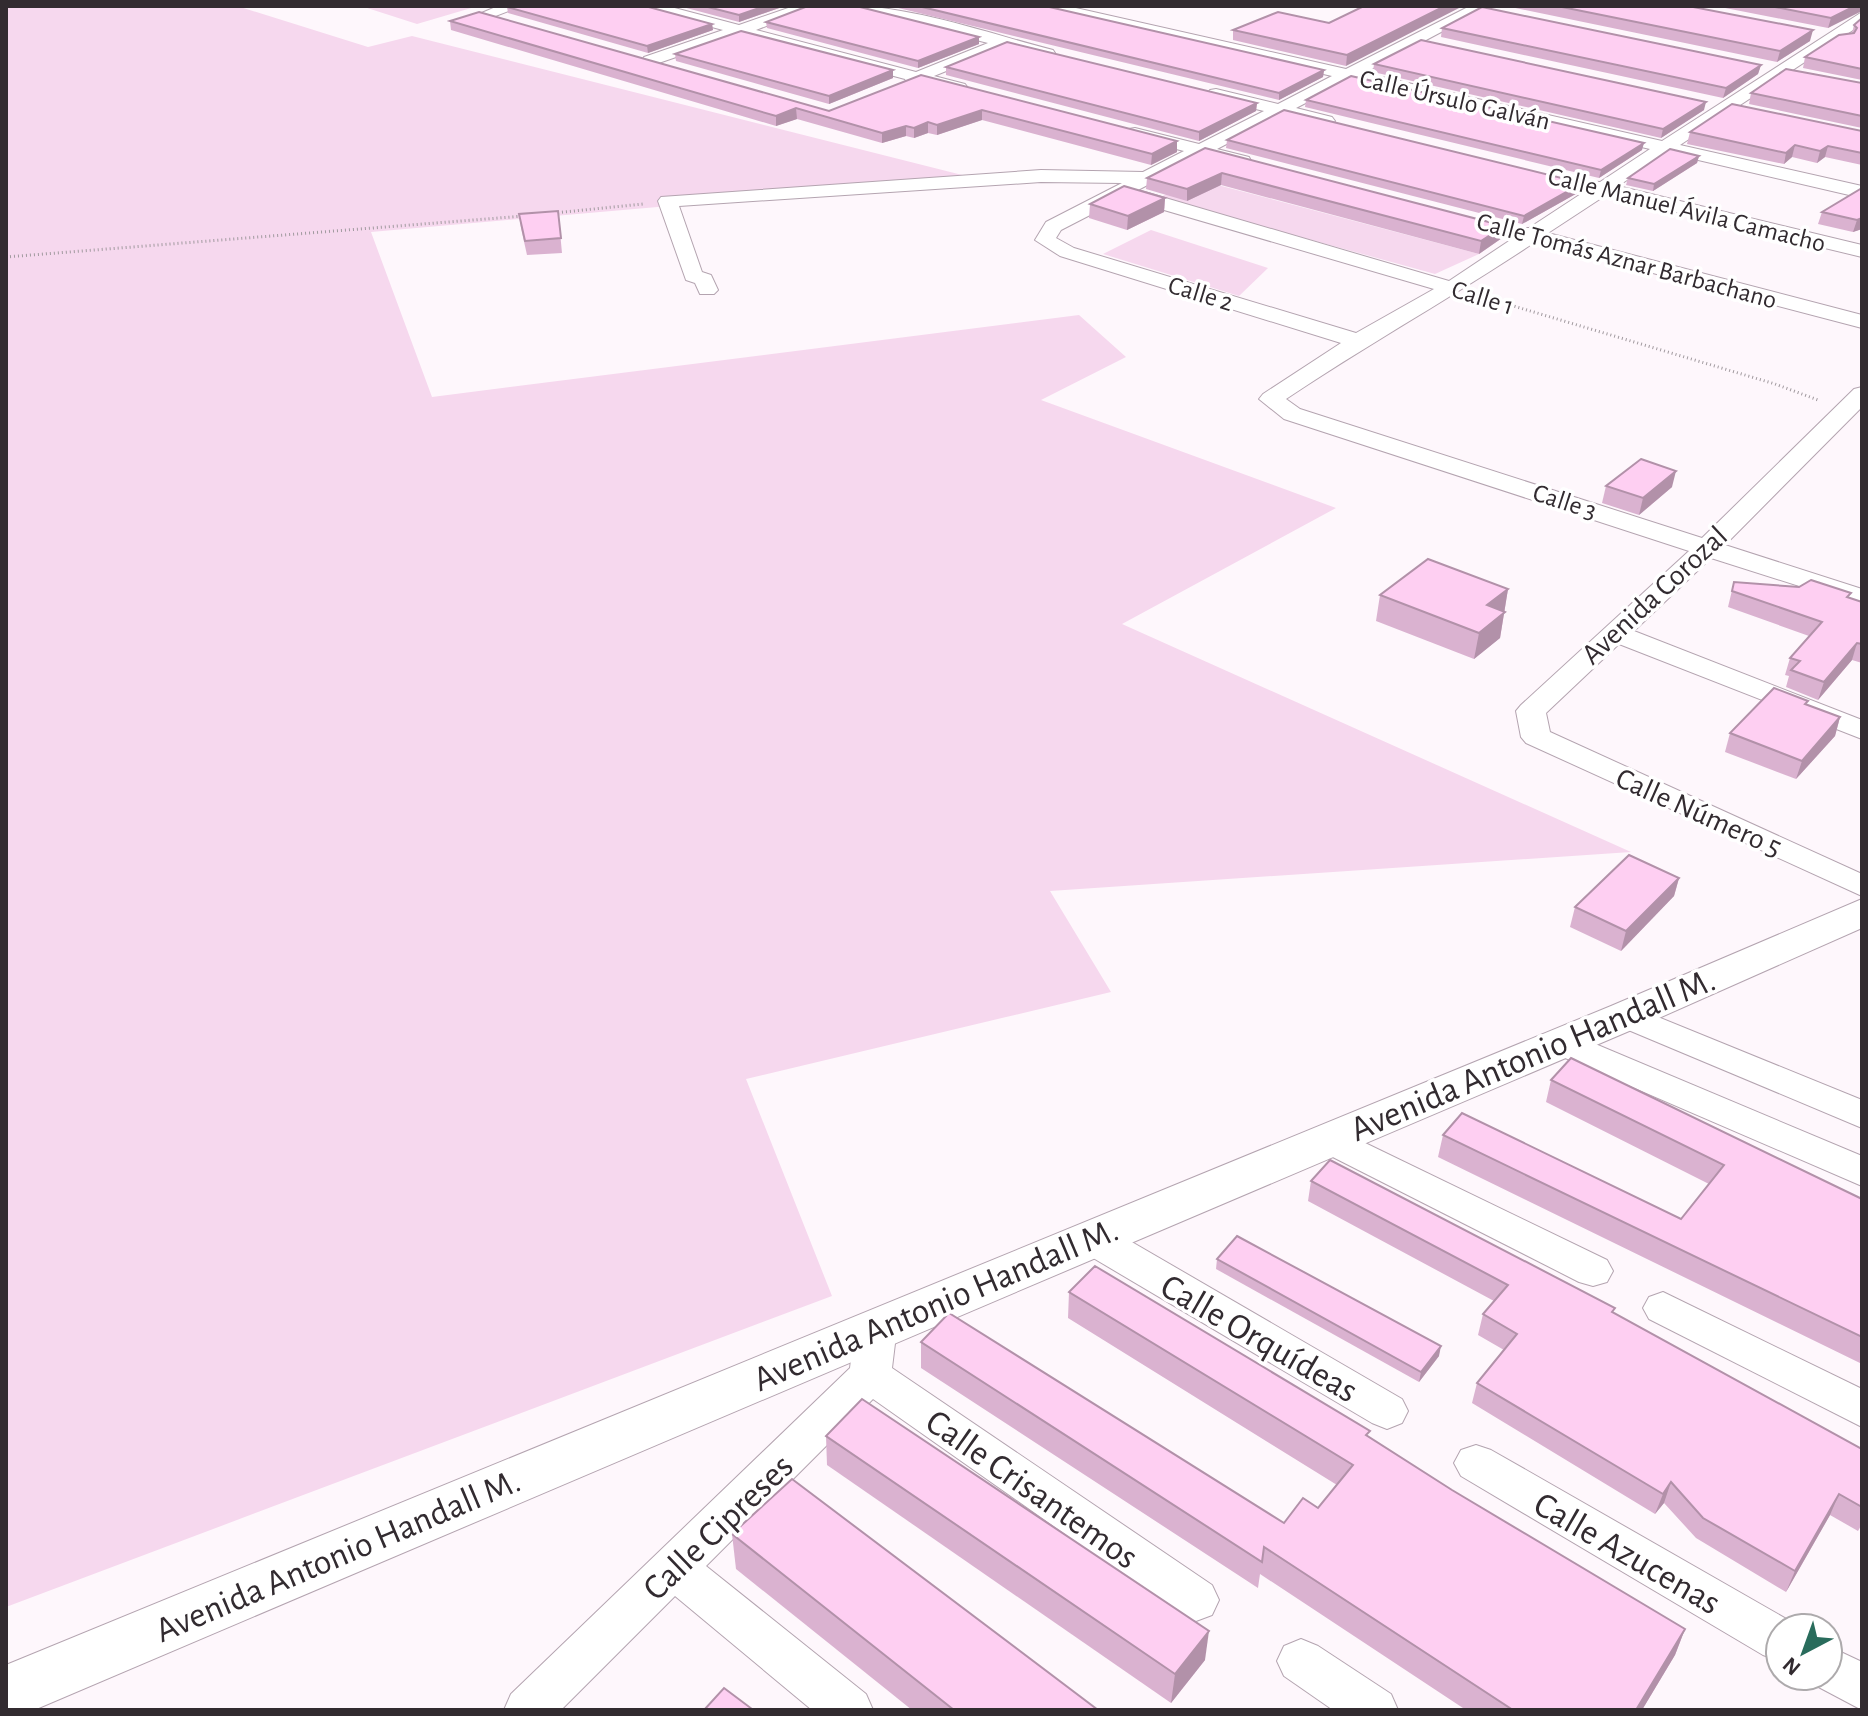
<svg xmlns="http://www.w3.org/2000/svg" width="1868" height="1716" font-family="'Alegreya Sans',sans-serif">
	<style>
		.green { fill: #f6d8ee }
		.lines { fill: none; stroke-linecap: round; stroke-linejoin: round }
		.minor-casing { stroke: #b4a4b0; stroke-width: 2 }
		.tertiary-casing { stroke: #b4a4b0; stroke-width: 2 }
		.path { stroke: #a19a9f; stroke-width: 3; stroke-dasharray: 1 3; stroke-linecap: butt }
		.minor { fill: #fff; fill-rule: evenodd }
		.tertiary { fill: #fff; fill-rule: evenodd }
		.wall { fill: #dab2d0 }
		.shaded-wall { fill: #b291a9 }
		.building { fill: #fecff2; stroke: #b291a9; stroke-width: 2 }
		.labels { text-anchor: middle; stroke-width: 7; stroke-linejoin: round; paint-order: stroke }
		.far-street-label { font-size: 26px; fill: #322b30; stroke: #fff }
		.street-label { font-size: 30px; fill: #322b30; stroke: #fff }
		.near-street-label { font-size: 36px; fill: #322b30; stroke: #fff }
	</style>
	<rect width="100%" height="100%" fill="#fef7fc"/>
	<g class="green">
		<polygon points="6,6 237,6 368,47 412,36 978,179 371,232 432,397 1079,315 1126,357 1041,400 1336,508 1122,624 1631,852 1050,891 1111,992 746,1079 832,1296 6,1607"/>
		<polygon points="361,6 478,6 417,24"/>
		<polygon points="1195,179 1479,254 1435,274 1159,198"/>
		<polygon points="1151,230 1268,268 1239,296 1103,254"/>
	</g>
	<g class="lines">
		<g class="minor-casing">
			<g id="minor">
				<polygon points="498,6 522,6 485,20 477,15"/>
				<path d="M641,6H667L739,25L794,6H817L756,30L916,72L988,43L854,9L851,6C912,6 994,35 1053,50L1055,53L1047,58L1005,47L934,76L965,84L968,88L959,93L907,83L905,79L740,35L650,66L644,65L642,61L644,57L723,30L644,9Z"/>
				<path d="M1039,6H1067L1346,69L1470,6H1490L1364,73L1662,141L1862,12V24L1680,145L1862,186V198L1668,153L1618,186L1862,245V257L1606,195L1548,233L1862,315V328L1535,242C1453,297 1368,344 1286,399L1300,409L1702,538L1854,389L1862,387V407L1725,545L1862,589V606L1711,558L1634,631L1862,720V739L1619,644L1546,713L1550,732L1862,874V896L1526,743L1521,737L1516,711L1521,705L1689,551L1284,419L1259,399L1263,394L1341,343L1060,256L1035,240L1046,222L1122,183L1041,182L679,206L702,272L711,275L718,290L714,294H700L695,283L686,280L658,201L661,197L1041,170L1143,172L1184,151L1129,137L1126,133L1129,129L1135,128L1199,144L1264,111L1210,98L1207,94L1210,90L1216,89L1278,104L1332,76L1047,11ZM1350,80L1650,149L1600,182L1582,181L1580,185L1587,190L1529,228H1512L1509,232L1515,237L1449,281L1138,190L1203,156L1242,167L1249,165L1251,161L1249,157L1217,149L1282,115L1326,126L1332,125L1335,121L1332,117L1296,108ZM1123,198L1434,289L1356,333L1074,248L1056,238L1061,230Z"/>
				<polygon points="1626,1004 1862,1100 1862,1128 1614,1024 1608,1016 1614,1008"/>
				<polygon points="1562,1030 1862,1156 1862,1186 1549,1051 1544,1042 1549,1033"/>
				<polygon points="1330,1126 1607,1260 1613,1271 1607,1282 1593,1286 1579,1282 1317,1149 1311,1139 1317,1129"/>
				<polygon points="1092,1223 1106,1227 1402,1399 1408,1411 1402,1423 1387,1429 1372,1423 1078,1249 1072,1238 1078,1227"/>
				<polygon points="1663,1292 1862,1389 1862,1427 1649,1319 1643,1308 1649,1297"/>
				<polygon points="876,1311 891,1316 897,1327 892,1368 1212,1585 1219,1600 1212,1615 1196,1621 1180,1615 873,1399 706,1566 866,1694 873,1710 812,1710 675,1596 561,1710 504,1710 511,1694 850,1368 855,1327 861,1316"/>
				<polygon points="1476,1445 1491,1450 1797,1625 1798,1628 1780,1628 1780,1661 1763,1655 1461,1476 1454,1463 1461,1450"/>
				<polygon points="1301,1639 1318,1646 1391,1694 1398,1710 1333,1710 1284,1676 1277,1661 1284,1646"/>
				<polygon points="1828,1646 1862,1662 1862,1710 1811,1683 1808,1676 1828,1676"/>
			</g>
		</g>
		<g class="tertiary-casing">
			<polygon id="tertiary" points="1862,899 1862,928 1641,1026 34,1710 6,1710 6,1665 1611,1006"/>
		</g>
		<g class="path">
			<polyline points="554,213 643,204"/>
			<polyline points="6,257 524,216"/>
			<polyline points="1480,296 1775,384 1818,400"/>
		</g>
		<use href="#minor" class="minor"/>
		<use href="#tertiary" class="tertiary"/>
	</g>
	<g class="wall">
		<polygon points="679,6 785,6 739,22"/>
		<polygon points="890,6 1045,6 1324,70 1323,77 1279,100"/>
		<polygon points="1364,6 1346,66 1233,40 1233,30 1329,23"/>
		<polygon points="1506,6 1688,6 1810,41 1777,62"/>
		<polygon points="1715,6 1862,6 1828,28"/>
		<polygon points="507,7 712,24 713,30 648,53 508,13"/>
		<polygon points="1862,18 1862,80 1803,68 1805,57 1852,33 1854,25"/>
		<polygon points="450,21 829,111 921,75 1177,152 1151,165 982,120 937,135 928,133 914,138 906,136 882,143 797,119 776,126 451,30"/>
		<polygon points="766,22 979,44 918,68 767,28"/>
		<polygon points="1442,28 1761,65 1758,74 1723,98 1441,37"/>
		<polygon points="675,54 893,70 893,78 829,104 676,61"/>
		<polygon points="1374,64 1704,110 1661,138 1373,72"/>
		<polygon points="946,67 1257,103 1256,111 1199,141 946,75"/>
		<polygon points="1862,83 1862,128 1749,104 1751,93"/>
		<polygon points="1306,100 1642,150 1599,178 1305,107"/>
		<polygon points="1862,131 1862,165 1825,157 1817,163 1792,157 1784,164 1687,144 1690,132"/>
		<polygon points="1227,140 1581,191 1522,224 1226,148"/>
		<polygon points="1205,148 1502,238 1479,254 1221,185 1187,201 1146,189 1147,178"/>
		<polygon points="1699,156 1697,163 1653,191 1626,185 1628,178"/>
		<polygon points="1862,188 1862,229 1853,232 1818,224 1822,212"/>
		<polygon points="1165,198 1164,212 1127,230 1089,218 1090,204"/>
		<polygon points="558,211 562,253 527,255 521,228 519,214"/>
		<polygon points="1606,486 1672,487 1639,515 1602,503"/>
		<polygon points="1734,582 1850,598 1862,602 1862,663 1852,660 1818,700 1786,687 1789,676 1785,675 1790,658 1809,636 1728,607"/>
		<polygon points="1508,589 1500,638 1474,659 1376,621 1380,595"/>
		<polygon points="1807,705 1840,717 1835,736 1796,779 1725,752 1730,733"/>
		<polygon points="1679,878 1674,896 1621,951 1570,927 1575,907"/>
		<polygon points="1551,1080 1862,1199 1862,1364 1438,1157 1443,1135 1681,1219 1709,1184 1546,1102"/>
		<polygon points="1311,1181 1613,1313 1862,1449 1862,1524 1858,1531 1830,1515 1786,1592 1696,1538 1664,1503 1655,1514 1472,1403 1477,1383 1504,1350 1478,1335 1483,1314 1494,1301 1308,1201"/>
		<polygon points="1217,1259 1439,1356 1419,1382 1216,1269"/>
		<polygon points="1069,1292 1369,1437 1452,1490 1685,1629 1675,1655 1642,1710 1466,1710 1260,1574 1258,1588 921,1368 921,1342 1284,1523 1318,1508 1337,1485 1068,1318"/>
		<polygon points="826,1436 1205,1660 1171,1703 827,1465"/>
		<polygon points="732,1534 1098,1710 912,1710 736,1569"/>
	</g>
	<g class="shaded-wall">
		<polygon points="765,6 785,6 739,22 739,15"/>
		<polygon points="1445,6 1463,6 1346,66 1347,55"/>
		<polygon points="1855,6 1862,6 1862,11 1828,28 1831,18"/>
		<polygon points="712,24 713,30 648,53 647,46"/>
		<polygon points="1813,30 1810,41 1777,62 1780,51"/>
		<polygon points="979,37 979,44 918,68 918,61"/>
		<polygon points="1761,65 1758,74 1723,98 1726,88"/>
		<polygon points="893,70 893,78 829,104 829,96"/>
		<polygon points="1324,70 1323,77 1279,100 1279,93"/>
		<polygon points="1706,102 1704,110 1661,138 1663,129"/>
		<polygon points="1257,103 1256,111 1199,141 1199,132"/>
		<polygon points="796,108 797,119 776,126 776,116"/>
		<polygon points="982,110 982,120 937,135 937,125"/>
		<polygon points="928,122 928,133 914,138 914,128"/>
		<polygon points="906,126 906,136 882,143 882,133"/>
		<polygon points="1177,141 1177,152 1151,165 1152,154"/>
		<polygon points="1644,143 1642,150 1599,178 1601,170"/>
		<polygon points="1795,145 1792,157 1784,164 1786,153"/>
		<polygon points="1828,146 1825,157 1817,163 1820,151"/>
		<polygon points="1699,156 1697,163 1653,191 1654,184"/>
		<polygon points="1222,173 1221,185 1187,201 1187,189"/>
		<polygon points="1582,183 1581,191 1522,224 1524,216"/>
		<polygon points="1165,198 1164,212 1127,230 1128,216"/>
		<polygon points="1862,218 1862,229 1853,232 1857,220"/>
		<polygon points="1504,226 1502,238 1479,254 1481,241"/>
		<polygon points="1676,471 1672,487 1639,515 1643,498"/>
		<polygon points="1508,589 1500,638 1474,659 1479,633 1487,605"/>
		<polygon points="1857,643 1852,660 1818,700 1824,682"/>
		<polygon points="1840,717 1835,736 1796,779 1802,761"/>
		<polygon points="1679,878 1674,896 1621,951 1626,931"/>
		<polygon points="1441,1346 1439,1356 1419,1382 1421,1372"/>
		<polygon points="1671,1482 1664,1503 1655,1514 1663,1494"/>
		<polygon points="1839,1494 1830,1515 1786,1592 1795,1571"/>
		<polygon points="1685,1629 1675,1655 1642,1710 1636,1710"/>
		<polygon points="1209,1631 1205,1660 1171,1703 1175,1674"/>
	</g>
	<g class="building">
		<polygon points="509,6 645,6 712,24 647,46 507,7"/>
		<polygon points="704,6 765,6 739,15"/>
		<polygon points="808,6 856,6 979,37 918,61 766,22"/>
		<polygon points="918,6 1045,6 1324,70 1279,93"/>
		<polygon points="1364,6 1445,6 1347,55 1233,30 1278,12 1329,23"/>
		<polygon points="1557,6 1688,6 1813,30 1780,51"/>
		<polygon points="1770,6 1855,6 1831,18"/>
		<polygon points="1482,7 1761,65 1726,88 1442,28"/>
		<polygon points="479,12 829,111 921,75 1177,141 1152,154 982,110 937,125 928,122 914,128 906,126 882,133 796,108 776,116 450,21"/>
		<polygon points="1862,18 1862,69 1805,57 1839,35 1854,33 1857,28 1854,25"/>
		<polygon points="741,31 893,70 829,96 675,54"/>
		<polygon points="1421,40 1706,102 1663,129 1374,64"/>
		<polygon points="1007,42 1257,103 1199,132 946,67"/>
		<polygon points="1786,69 1862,83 1862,116 1751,93"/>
		<polygon points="1351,76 1644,143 1601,170 1306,100"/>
		<polygon points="1732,104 1862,131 1862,153 1828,146 1820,151 1795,145 1786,153 1690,132"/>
		<polygon points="1284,110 1582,183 1524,216 1227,140"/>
		<polygon points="1205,148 1504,226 1481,241 1222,173 1187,189 1147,178"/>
		<polygon points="1670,149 1699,156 1654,184 1628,178"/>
		<polygon points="1124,186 1165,198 1128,216 1090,204"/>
		<polygon points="1862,188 1862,218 1857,220 1822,212"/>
		<polygon points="558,211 561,238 525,241 519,214"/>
		<polygon points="1641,459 1676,471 1643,498 1606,486"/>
		<polygon points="1428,559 1508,589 1487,605 1505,612 1479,633 1380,595"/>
		<polygon points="1811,580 1851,593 1847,597 1862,602 1862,644 1857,643 1824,682 1791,670 1800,661 1790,658 1822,622 1732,591 1734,582 1799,587"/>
		<polygon points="1774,688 1808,701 1805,704 1840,717 1802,761 1730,733"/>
		<polygon points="1629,855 1679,878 1626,931 1575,907"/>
		<polygon points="1571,1058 1862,1199 1862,1337 1443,1135 1462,1113 1681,1219 1724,1165 1551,1080"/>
		<polygon points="1330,1160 1615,1308 1612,1312 1862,1449 1862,1507 1839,1494 1795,1571 1703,1518 1671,1482 1663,1494 1477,1383 1517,1334 1483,1314 1508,1285 1311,1181"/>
		<polygon points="1237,1236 1441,1346 1421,1372 1217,1259"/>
		<polygon points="1095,1266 1370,1431 1366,1435 1452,1490 1685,1629 1636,1710 1513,1710 1264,1547 1262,1562 921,1342 949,1313 1284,1523 1303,1498 1318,1508 1353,1465 1069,1292"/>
		<polygon points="862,1399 1209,1631 1175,1674 826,1436"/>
		<polygon points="792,1479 1098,1710 954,1710 732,1534"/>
		<polygon points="724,1688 752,1709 751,1710 704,1710"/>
	</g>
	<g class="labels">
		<g class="far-street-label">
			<text transform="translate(1455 99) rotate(13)" y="9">Calle Úrsulo Galván</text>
			<text transform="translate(1687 209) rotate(14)" y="9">Calle Manuel Ávila Camacho</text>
			<text transform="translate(1627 260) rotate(15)" y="9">Calle Tomás Aznar Barbachano</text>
			<text transform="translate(1201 293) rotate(17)" y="9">Calle 2</text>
			<text transform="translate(1483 297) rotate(17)" y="9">Calle 1</text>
			<text transform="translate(1565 501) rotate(18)" y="9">Calle 3</text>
		</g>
		<g class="street-label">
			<text transform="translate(1654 595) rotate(-43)" y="10">Avenida Corozal</text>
			<text transform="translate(1699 812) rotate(24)" y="10">Calle Número 5</text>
		</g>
		<g class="near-street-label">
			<text transform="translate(1532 1053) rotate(-23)" y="13">Avenida Antonio Handall M.</text>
			<text transform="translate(935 1303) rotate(-23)" y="13">Avenida Antonio Handall M.</text>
			<text transform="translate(1260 1337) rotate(30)" y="13">Calle Orquídeas</text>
			<text transform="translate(1033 1488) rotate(35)" y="13">Calle Crisantemos</text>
			<text transform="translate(717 1526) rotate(-44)" y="13">Calle Cipreses</text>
			<text transform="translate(1628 1552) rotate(30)" y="13">Calle Azucenas</text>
			<text transform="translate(337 1554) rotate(-23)" y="13">Avenida Antonio Handall M.</text>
		</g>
	</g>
	<rect width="1868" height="1716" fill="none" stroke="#322b30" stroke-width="16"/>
	<g transform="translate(1804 1652) rotate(221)"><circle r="38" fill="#ffffff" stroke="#adaaac" stroke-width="2"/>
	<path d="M0-6L14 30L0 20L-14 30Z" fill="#296c5c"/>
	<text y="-12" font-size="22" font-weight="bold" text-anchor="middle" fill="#322b30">N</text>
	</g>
</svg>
